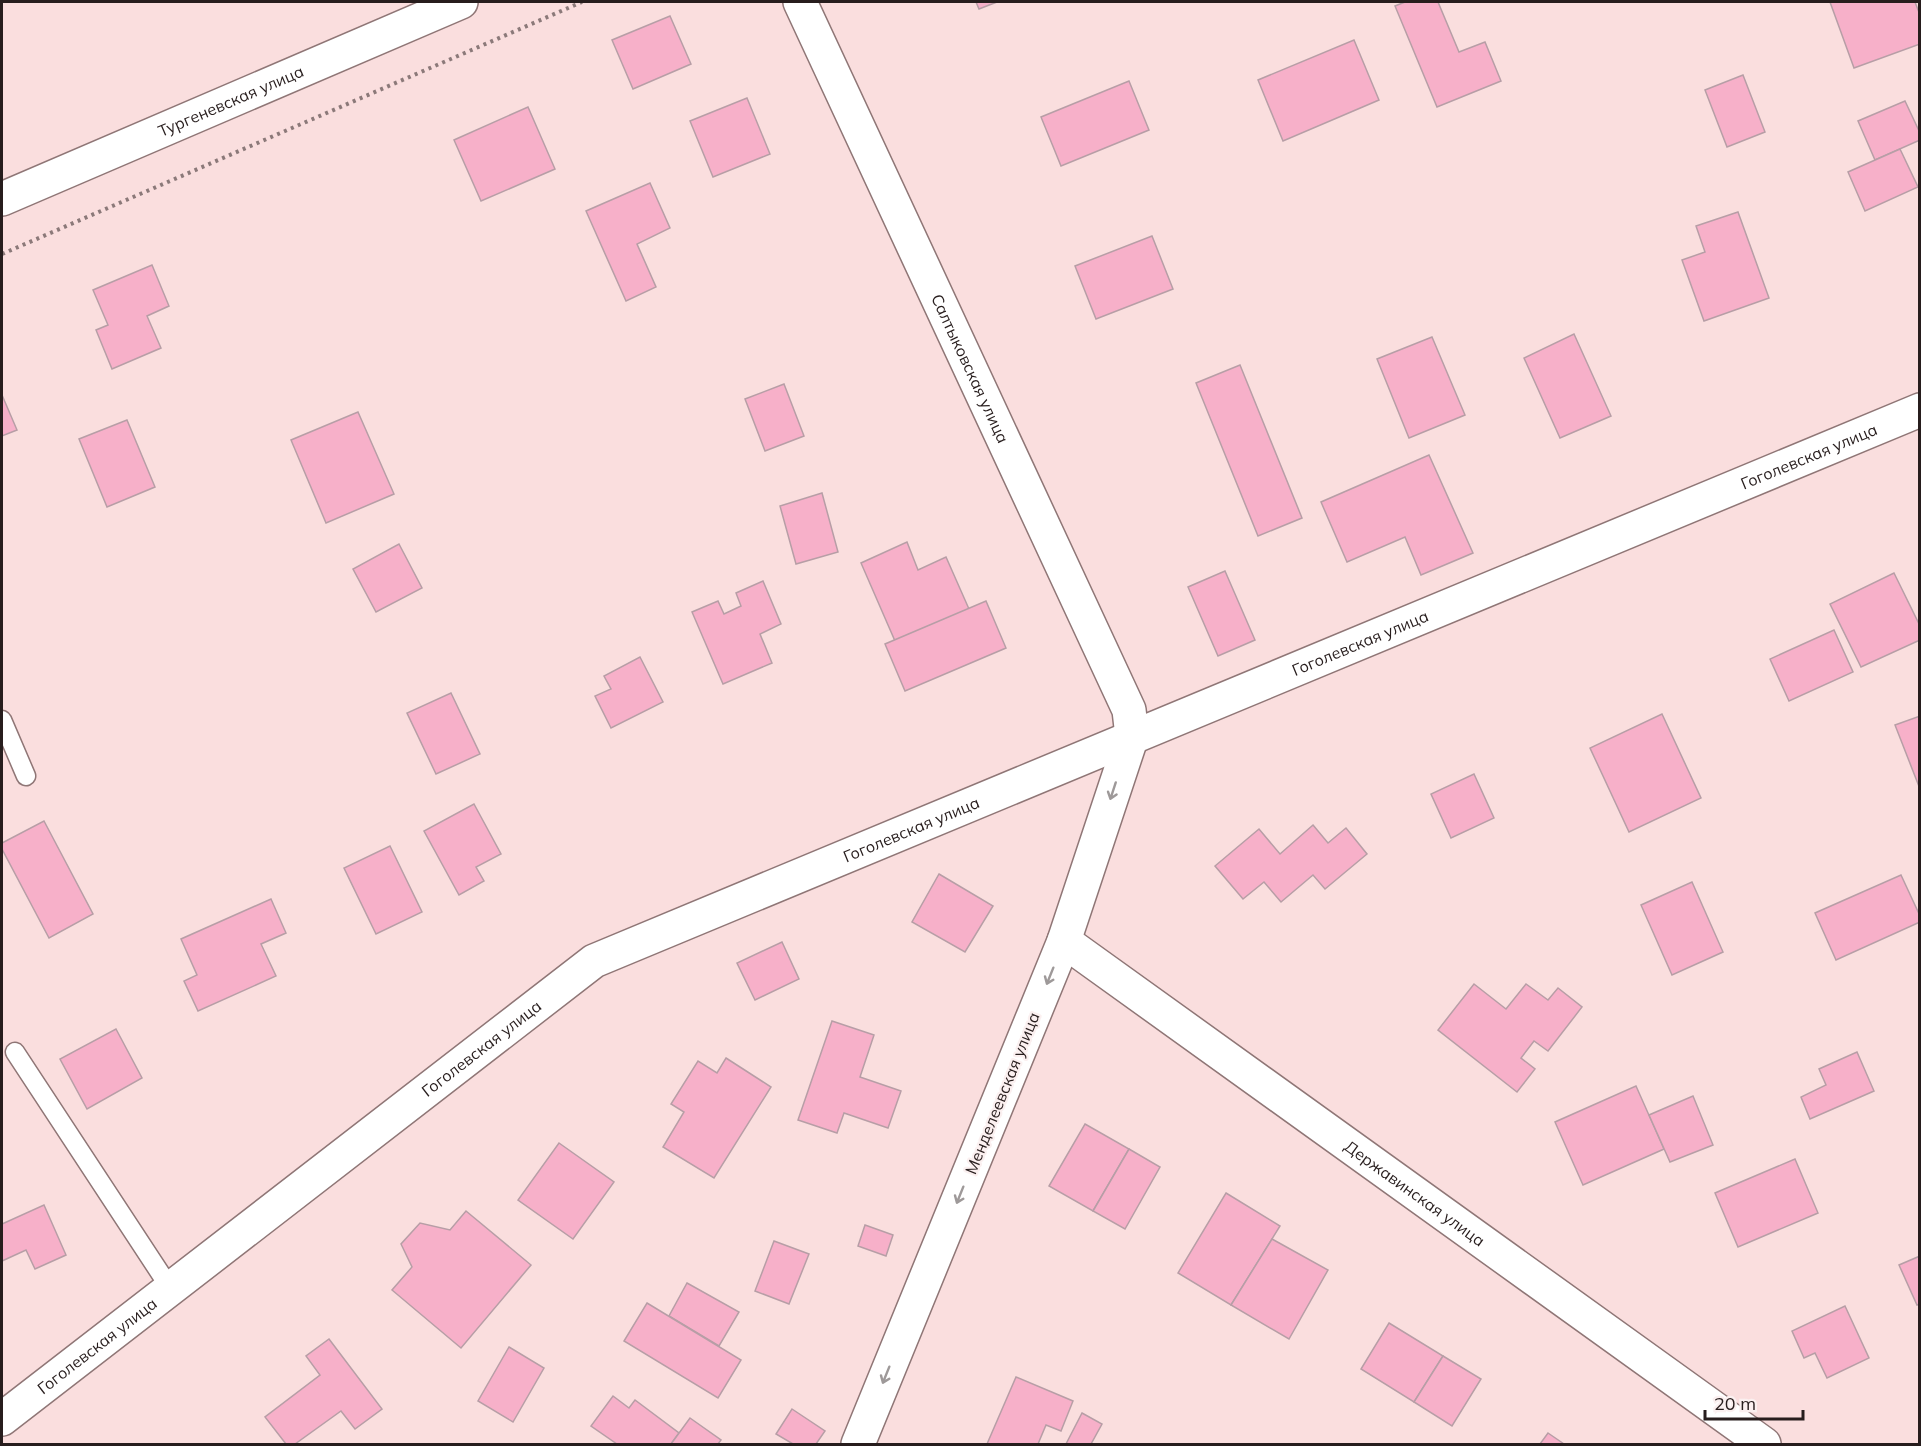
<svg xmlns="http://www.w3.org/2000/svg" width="1921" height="1446" font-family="Mulish,sans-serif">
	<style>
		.building { fill: #f7b0c9; stroke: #b79ea6; stroke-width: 1.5 }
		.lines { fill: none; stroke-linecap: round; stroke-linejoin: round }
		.lane-casing { stroke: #8f7676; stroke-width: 21 }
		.street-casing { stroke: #8f7676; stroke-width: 36 }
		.secondary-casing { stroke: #8f7676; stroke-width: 36 }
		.path { stroke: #8b7979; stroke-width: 4; stroke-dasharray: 3 4.5; stroke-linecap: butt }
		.lane { stroke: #fff; stroke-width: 18 }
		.street { stroke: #fff; stroke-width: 33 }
		.secondary { stroke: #fff; stroke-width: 33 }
		.oneway { stroke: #9e9999 }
		.labels { text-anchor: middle; stroke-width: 4.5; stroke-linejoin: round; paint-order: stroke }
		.street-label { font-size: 16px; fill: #271d1d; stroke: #fbf0f0 }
	</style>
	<rect width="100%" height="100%" fill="#fadede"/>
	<g class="building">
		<polygon points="976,2 997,2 979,9"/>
		<polygon points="1405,2 1438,2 1459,52 1485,42 1501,81 1437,107 1395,6"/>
		<polygon points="1830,2 1915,2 1920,15 1920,44 1854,68"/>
		<polygon points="670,16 691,64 633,89 612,40"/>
		<polygon points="1354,40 1379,100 1283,141 1258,80"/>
		<polygon points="1743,75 1765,132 1727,147 1705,90"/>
		<polygon points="1129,81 1149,130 1061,166 1041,117"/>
		<polygon points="747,98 770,154 713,177 690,121"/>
		<polygon points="1905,101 1920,133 1920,140 1875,160 1858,121"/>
		<polygon points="528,107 555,169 481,201 454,140"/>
		<polygon points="1900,149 1918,187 1865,211 1848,172"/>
		<polygon points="650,183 670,228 637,244 656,287 626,301 586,211"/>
		<polygon points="1738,212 1769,298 1704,321 1682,260 1705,252 1696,226"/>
		<polygon points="1152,236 1173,289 1096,319 1075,266"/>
		<polygon points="152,265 169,306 147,316 161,348 112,369 96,330 108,325 93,290"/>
		<polygon points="1574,334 1611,416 1560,438 1524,358"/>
		<polygon points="1432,337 1465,415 1409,438 1377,359"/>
		<polygon points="1240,365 1302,518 1258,536 1196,383"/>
		<polygon points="784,384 804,436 765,451 745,399"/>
		<polygon points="2,395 17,430 2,436"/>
		<polygon points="358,412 394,494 326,523 291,440"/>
		<polygon points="127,420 155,487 107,507 79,439"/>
		<polygon points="1429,455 1473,553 1421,575 1405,537 1347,562 1321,502"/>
		<polygon points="822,493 838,552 796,564 780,506"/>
		<polygon points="907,542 918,570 946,557 969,609 895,641 861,563"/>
		<polygon points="399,544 422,588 376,612 353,569"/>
		<polygon points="1225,571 1255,640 1218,656 1188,587"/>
		<polygon points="1894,573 1920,626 1920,640 1861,667 1830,604"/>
		<polygon points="763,581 781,624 760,634 772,663 723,684 692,612 718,601 724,614 741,606 736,593"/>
		<polygon points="986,601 1006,648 905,691 885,644"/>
		<polygon points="1834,630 1853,672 1789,701 1770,659"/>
		<polygon points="640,657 663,702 611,728 595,696 611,689 604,676"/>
		<polygon points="451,693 480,754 436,774 407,713"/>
		<polygon points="1662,714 1701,798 1629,832 1590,748"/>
		<polygon points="1920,716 1920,789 1895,725"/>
		<polygon points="1474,774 1494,818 1451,838 1431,794"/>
		<polygon points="474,804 501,854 476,867 484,881 459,895 424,831"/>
		<polygon points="44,821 93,914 49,938 2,849 2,843"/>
		<polygon points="1313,825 1328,843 1346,828 1367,854 1325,889 1313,875 1281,902 1264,882 1243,899 1215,866 1259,829 1280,854"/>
		<polygon points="390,846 422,912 376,934 344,868"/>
		<polygon points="939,874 993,906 965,952 912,922"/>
		<polygon points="1901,875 1920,916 1920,922 1836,960 1815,913"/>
		<polygon points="1692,882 1723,952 1672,975 1641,905"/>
		<polygon points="271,899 286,933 261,944 276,976 198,1011 184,981 197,975 181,939"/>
		<polygon points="782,942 799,979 755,1000 737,963"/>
		<polygon points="1474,984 1506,1009 1526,984 1548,1000 1558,988 1582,1007 1548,1051 1534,1041 1521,1058 1535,1069 1517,1092 1438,1030"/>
		<polygon points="832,1021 874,1035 860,1077 901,1091 888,1128 844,1113 837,1133 798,1120"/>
		<polygon points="116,1029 142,1078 87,1109 60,1059"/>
		<polygon points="1857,1052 1874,1091 1810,1119 1801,1097 1826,1085 1819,1069"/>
		<polygon points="726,1058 771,1087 714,1178 663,1147 684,1112 671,1104 698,1061 717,1073"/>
		<polygon points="1636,1086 1664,1149 1583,1185 1555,1122"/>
		<polygon points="1693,1096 1713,1145 1670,1162 1649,1115"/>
		<polygon points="1085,1124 1129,1149 1093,1211 1049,1186"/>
		<polygon points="559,1143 614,1182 573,1239 518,1200"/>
		<polygon points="1129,1149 1160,1167 1125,1229 1093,1211"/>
		<polygon points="1795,1159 1818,1213 1738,1247 1715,1193"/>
		<polygon points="1226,1193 1280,1226 1231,1305 1178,1273"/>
		<polygon points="44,1205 66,1255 35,1269 26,1250 2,1261 2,1224"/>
		<polygon points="466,1211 531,1265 461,1348 392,1290 412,1267 401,1244 420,1223 450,1230"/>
		<polygon points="865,1225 893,1235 886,1256 858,1246"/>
		<polygon points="1272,1239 1328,1270 1289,1339 1231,1305"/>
		<polygon points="774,1241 809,1254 789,1304 755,1291"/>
		<polygon points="1920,1256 1920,1304 1917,1305 1899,1265"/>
		<polygon points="687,1283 739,1312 719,1346 669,1316"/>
		<polygon points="647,1303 741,1360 718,1398 624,1341"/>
		<polygon points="1845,1306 1869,1358 1827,1378 1815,1353 1804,1358 1792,1331"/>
		<polygon points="1389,1323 1443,1356 1414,1402 1361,1369"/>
		<polygon points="329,1339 382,1409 355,1429 341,1411 295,1444 286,1444 265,1417 320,1375 306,1356"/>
		<polygon points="509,1347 544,1368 513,1422 478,1401"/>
		<polygon points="1443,1356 1481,1379 1452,1426 1414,1402"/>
		<polygon points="1016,1377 1073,1401 1061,1431 1046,1425 1038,1444 987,1444"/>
		<polygon points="613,1396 629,1408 635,1400 679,1433 671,1444 617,1444 591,1426"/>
		<polygon points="792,1409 825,1431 816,1444 793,1444 776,1434"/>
		<polygon points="1082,1413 1102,1424 1091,1444 1066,1444"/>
		<polygon points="690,1418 721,1440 718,1444 671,1444"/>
		<polygon points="1548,1433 1564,1444 1540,1444"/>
	</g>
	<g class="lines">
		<g class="lane-casing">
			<g id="lane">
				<polyline points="2,720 26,776"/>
				<polyline points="15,1052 170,1288"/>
			</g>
		</g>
		<g class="street-casing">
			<g id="street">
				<path id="s1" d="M800,2L1129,710L1132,736L1064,941L858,1444"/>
				<path id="s2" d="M2,199L461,2"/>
				<path id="s3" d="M1064,941L1764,1444"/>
			</g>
		</g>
		<g class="secondary-casing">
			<g id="secondary">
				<path id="s4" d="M2,1419L594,961L1920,410"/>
			</g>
		</g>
		<polyline class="path" points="2,254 582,2"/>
		<use href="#lane" class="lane"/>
		<use href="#street" class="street"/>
		<use href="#secondary" class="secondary"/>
	</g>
	<defs><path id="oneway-shaft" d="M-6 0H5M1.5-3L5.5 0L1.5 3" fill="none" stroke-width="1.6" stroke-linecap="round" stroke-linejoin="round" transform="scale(1.5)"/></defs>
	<g class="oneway">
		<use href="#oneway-shaft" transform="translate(1113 791) rotate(108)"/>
		<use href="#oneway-shaft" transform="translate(1050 976) rotate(112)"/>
		<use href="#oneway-shaft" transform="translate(960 1195) rotate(112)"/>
		<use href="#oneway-shaft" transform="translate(886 1375) rotate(112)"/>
	</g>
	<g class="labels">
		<g class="street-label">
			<text dy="6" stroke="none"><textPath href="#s2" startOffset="249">Тургеневская улица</textPath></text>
			<text dy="6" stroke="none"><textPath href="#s1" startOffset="404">Салтыковская улица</textPath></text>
			<text dy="6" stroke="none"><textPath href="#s4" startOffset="2064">Гоголевская улица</textPath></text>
			<text dy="6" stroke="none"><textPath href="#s4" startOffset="1578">Гоголевская улица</textPath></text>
			<text dy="6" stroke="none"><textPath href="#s4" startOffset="1092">Гоголевская улица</textPath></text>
			<text dy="6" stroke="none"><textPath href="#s4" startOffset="606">Гоголевская улица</textPath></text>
			<text transform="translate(1002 1093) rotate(-68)" y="6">Менделеевская улица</text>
			<text dy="6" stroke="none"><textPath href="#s3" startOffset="432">Державинская улица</textPath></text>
			<text dy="6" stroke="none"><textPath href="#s4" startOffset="120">Гоголевская улица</textPath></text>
		</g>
	</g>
	<rect width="1921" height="1446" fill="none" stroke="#271d1d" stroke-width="6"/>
	<path d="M1705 1410v9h98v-9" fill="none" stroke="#271d1d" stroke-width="3"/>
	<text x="1714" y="1410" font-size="18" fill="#271d1d" stroke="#fbf0f0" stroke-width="4.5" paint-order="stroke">20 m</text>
</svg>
